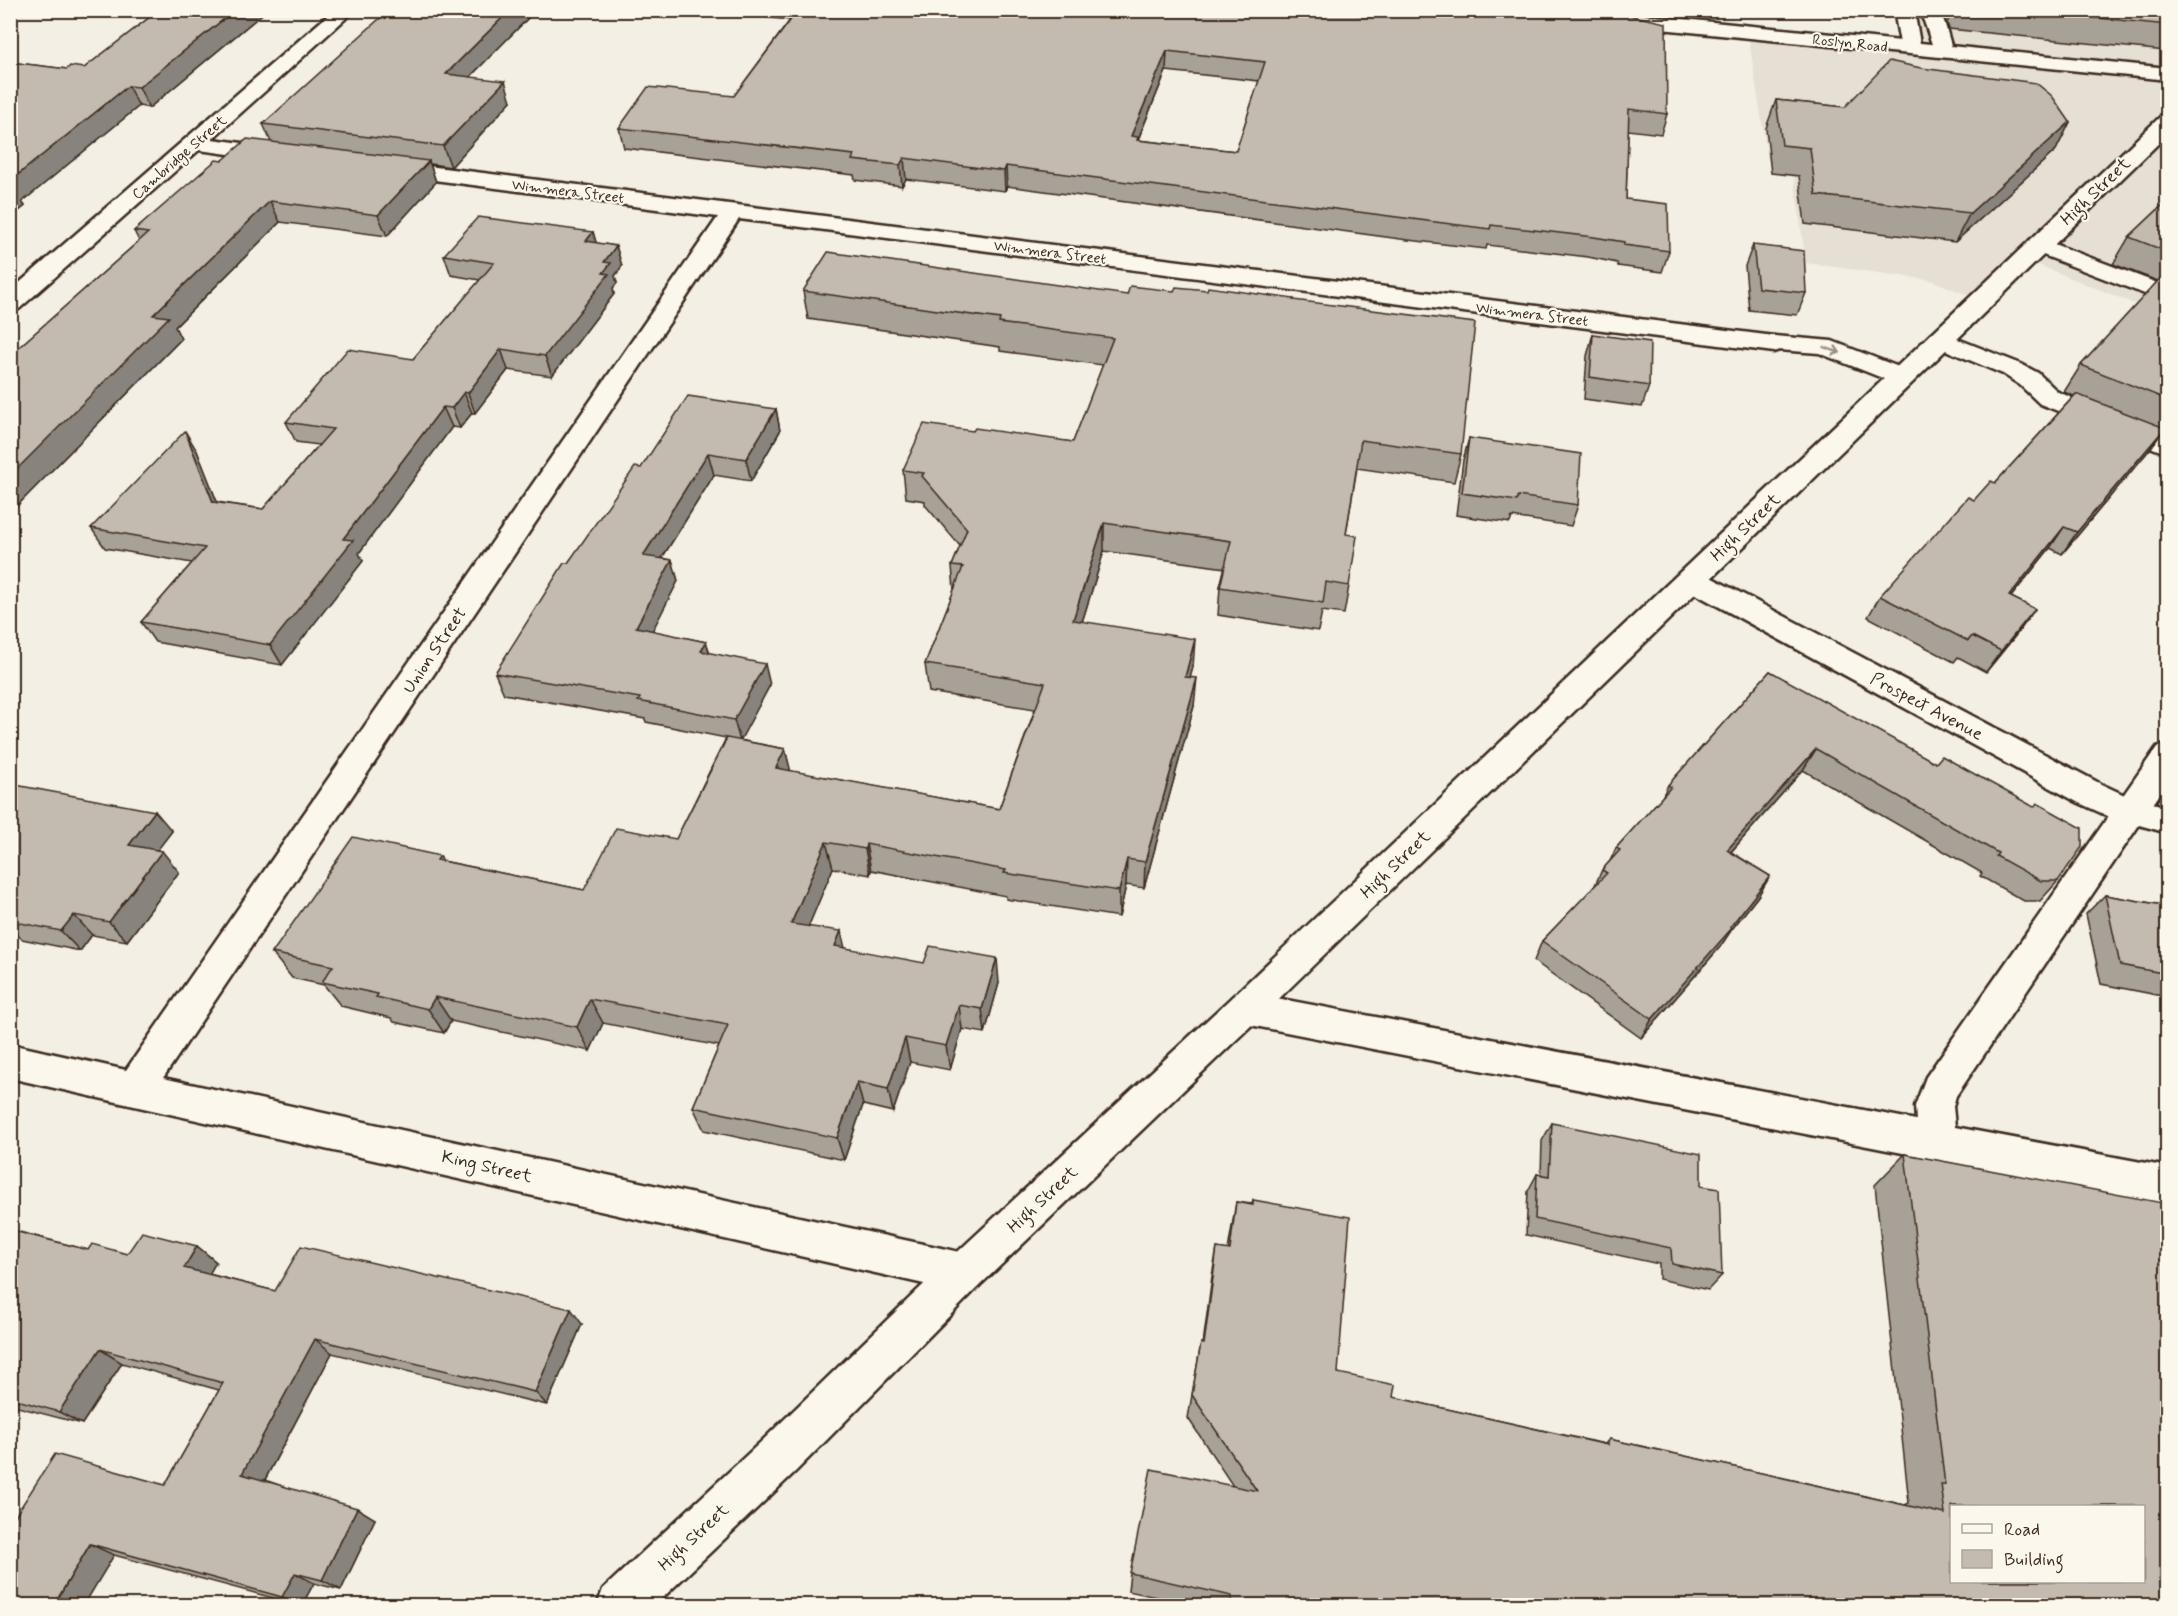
<svg xmlns="http://www.w3.org/2000/svg" width="2178" height="1616" font-family="Mynerve,sans-serif">
	<style>
		.built { fill: #e5dfd4 }
		.lines { fill: none; stroke-linecap: round; stroke-linejoin: round }
		.lane-casing { stroke: #3b2a1e; stroke-width: 5 }
		.street-casing { stroke: #3b2a1e; stroke-width: 5 }
		.secondary-casing { stroke: #3b2a1e; stroke-width: 5 }
		.lane { fill: #fbf7ec; fill-rule: evenodd }
		.street { fill: #fbf7ec; fill-rule: evenodd }
		.secondary { fill: #fbf7ec; fill-rule: evenodd }
		.wall { fill: #a8a197; stroke: #3b2a1e; stroke-width: 1.5; fill-rule: evenodd }
		.shaded-wall { fill: #88837b; stroke: #3b2a1e; stroke-width: 1.5 }
		.building { fill: #c3bbb0; stroke: #3b2a1e; stroke-width: 1.5; fill-rule: evenodd }
		.oneway { stroke: #9b9085 }
		.labels { text-anchor: middle; stroke-width: 4.5; stroke-linejoin: round; paint-order: stroke }
		.far-street-label { font-size: 15px; fill: #3b2a1e; stroke: #fbf7ec }
		.street-label { font-size: 18px; fill: #3b2a1e; stroke: #fbf7ec }
	</style>
	<rect width="100%" height="100%" fill="#f3efe4"/>
	<filter id="ink" filterUnits="userSpaceOnUse"><feTurbulence type="fractalNoise" baseFrequency=".0167" numOctaves="2"/><feDisplacementMap in="SourceGraphic" scale="12" xChannelSelector="R" yChannelSelector="G"/><feConvolveMatrix kernelMatrix="1 2 1 2 8 2 1 2 1" color-interpolation-filters="sRGB"/></filter>
	<g filter="url(#ink)">
		<polygon class="built" points="1904,11 2167,11 2167,317 2024,259 1981,300 1931,280 1806,263 1794,177 1770,173 1748,33 1910,49"/>
		<g class="lines">
			<g class="lane-casing">
				<g id="lane">
					<polygon points="2038,238 2168,287 2168,303 2030,250 2026,245 2030,240"/>
					<polygon points="1774,336 1832,341 1909,371 1913,377 1909,383 1900,385 1819,353 1765,349 1761,344 1765,339"/>
					<polygon points="2168,744 2168,782 1956,1096 1953,1106 1955,1127 2168,1167 2168,1205 1245,1024 1232,1019 1227,1008 1232,997 1245,992 1916,1120 1915,1106 1926,1077 2157,747"/>
				</g>
			</g>
			<g class="street-casing">
				<g id="street">
					<polygon points="334,10 355,10 212,139 288,149 291,154 288,159 280,161 199,150 19,309 10,311 10,291"/>
					<polygon points="1894,10 1914,10 1921,49 1918,53 1904,53 1901,49"/>
					<polygon points="1918,10 1937,10 1944,21 1953,52 1950,56 1936,56 1924,21"/>
					<polygon points="388,161 1774,336 1783,339 1787,344 1783,349 1774,352 739,219 163,1078 964,1253 978,1259 984,1273 978,1287 964,1293 10,1078 10,1044 126,1070 718,217 380,173 377,168 380,163"/>
					<polygon points="1940,332 2021,364 2038,373 2058,392 2168,436 2168,454 2040,404 2020,385 2003,374 1931,344 1928,339 1931,334"/>
					<polygon points="1691,569 1701,572 2101,784 2129,797 2168,807 2168,833 2110,817 2077,802 1681,586 1676,579 1681,572"/>
				</g>
			</g>
			<g class="secondary-casing">
				<g id="secondary">
					<polygon points="1523,10 1595,10 2168,68 2168,80 1532,16 1525,14"/>
					<polygon points="2168,116 2168,134 1258,1019 978,1287 796,1471 654,1606 597,1606 603,1589 764,1439 950,1259 1232,997 2160,117"/>
				</g>
			</g>
			<use href="#lane" class="lane"/>
			<use href="#street" class="street"/>
			<use href="#secondary" class="secondary"/>
		</g>
		<g class="wall">
			<polygon points="159,10 267,10 149,108 139,106 22,202 25,206 10,218 10,62 67,69 84,68"/>
			<polygon points="536,10 470,77 511,101 451,167 430,164 436,182 387,236 280,222 175,327 181,339 10,513 10,355 139,241 134,231 222,161 271,142 263,124"/>
			<polygon points="597,10 672,10 665,18"/>
			<path d="M712,10H1324L1667,114L1661,134L1628,130L1626,199L1669,251L1662,272L1618,266L1617,263L1588,257L1487,245L1486,249L1408,240L1007,186L1005,191L906,179L902,186L855,180L854,175L624,148L619,128L734,96L790,20L713,12ZM1166,71L1259,81L1236,151L1138,140Z"/>
			<polygon points="1953,10 2168,10 2168,50 2166,51 1949,29 1947,23"/>
			<polygon points="1776,100 1845,107 2070,122 2056,150 1955,242 1805,224 1799,176 1771,173 1766,128"/>
			<polygon points="2168,200 2168,434 2162,432 2150,449 2062,554 2050,548 2011,597 2035,609 2020,630 1986,672 1958,657 1954,662 1868,617 1880,596 1974,500 1995,483 2074,396 2064,392 2081,365 2158,281 2113,264 2129,237"/>
			<polygon points="593,232 596,243 616,246 622,266 615,276 617,283 613,288 614,294 552,376 508,370 475,413 472,413 460,428 452,427 359,553 363,561 282,665 155,642 141,622 192,563 105,548 91,528 197,451 217,502 263,509 319,445 296,442 286,422 413,359 480,280 451,275 444,255"/>
			<polygon points="1753,245 1806,293 1797,315 1749,310 1745,266"/>
			<polygon points="803,291 1127,295 1174,291 1294,300 1461,454 1454,482 1357,468 1346,534 1349,586 1344,614 1322,611 1318,631 1218,615 1220,587 1225,568 1104,551 1082,622 1193,667 1190,677 1194,706 1144,888 1126,885 1119,917 1006,899 1006,896 871,870 870,875 833,868 808,926 845,948 999,983 985,1033 962,1029 950,1070 910,1062 893,1112 863,1105 844,1160 704,1130 693,1107 719,1046 603,1023 590,1051 451,1021 444,1033 394,1022 391,1018 341,1006 324,985 292,978 272,953 440,856 443,861 584,890 676,839 726,738 646,722 645,719 504,694 495,673 568,563 641,468 776,409 780,431 751,481 714,475 662,558 672,560 678,581 652,631 706,642 710,653 770,685 740,740 785,749 790,771 999,809 1035,709 929,692 925,664 954,590 952,566 960,546 925,505 925,501 906,498 903,470 973,431 1073,442 1103,365 1000,351 1000,347 808,319"/>
			<polygon points="1593,334 1649,386 1642,407 1584,399 1587,356"/>
			<polygon points="1469,438 1578,505 1571,526 1512,517 1510,523 1456,515 1463,460"/>
			<polygon points="1770,671 2058,881 2040,901 2024,901 1980,876 1982,873 1803,770 1731,852 1770,876 1758,896 1732,929 1720,947 1641,1038 1534,961 1542,941 1594,887 1602,870 1610,861 1616,848 1662,797 1668,785"/>
			<polygon points="10,784 172,831 157,850 179,872 127,941 92,935 80,951 22,939 15,933 10,932"/>
			<polygon points="2105,895 2168,906 2168,997 2101,984 2086,914"/>
			<polygon points="1552,1123 1701,1186 1722,1275 1708,1290 1659,1279 1659,1264 1526,1235 1528,1191 1537,1174 1541,1175 1542,1141"/>
			<polygon points="1905,1154 2168,1605 1193,1605 1128,1591 1130,1573 1233,1486 1188,1418 1201,1343 1203,1344 1212,1276 1217,1248 1228,1250 1236,1202 1252,1204 1253,1200 1338,1373 1393,1397 1605,1444 1609,1439 1905,1505 1909,1503 1875,1185"/>
			<polygon points="10,1218 17,1222 12,1230 88,1250 127,1254 197,1246 216,1262 209,1274 275,1291 582,1324 547,1405 332,1353 265,1480 375,1519 341,1590 314,1583 302,1605 299,1605 114,1555 10,1605 165,1485 219,1390 122,1363 82,1424 10,1405"/>
		</g>
		<g class="shaded-wall">
			<polygon points="235,10 267,10 149,108 139,87"/>
			<polygon points="510,10 536,10 453,94 446,74"/>
			<polygon points="664,10 672,10 665,18"/>
			<polygon points="1167,51 1166,71 1138,139 1137,157 1131,136"/>
			<polygon points="505,81 511,101 451,167 443,146"/>
			<polygon points="128,86 139,106 22,202 25,206 10,218 10,181"/>
			<polygon points="2070,122 2056,150 1955,242 1970,213"/>
			<polygon points="904,158 906,179 902,186 900,165"/>
			<polygon points="429,161 436,182 387,236 378,215"/>
			<polygon points="1006,166 1007,186 1005,191 1004,171"/>
			<polygon points="270,201 280,222 175,327 181,339 10,513 10,476 153,315"/>
			<polygon points="593,232 599,252 586,241"/>
			<polygon points="616,246 622,266 615,276 617,283 613,288 614,294 552,376 545,356 603,273 604,262"/>
			<polygon points="501,349 508,370 475,413 468,393"/>
			<polygon points="464,392 472,413 460,428 452,408"/>
			<polygon points="443,407 452,427 359,553 363,561 282,665 270,645 343,539"/>
			<polygon points="776,409 780,431 751,481 746,459"/>
			<polygon points="2165,428 2150,449 2062,554 2077,532"/>
			<polygon points="185,431 197,451 225,522 213,502"/>
			<polygon points="708,453 714,475 650,577 643,556"/>
			<polygon points="1104,523 1104,551 1074,648 1073,620"/>
			<polygon points="2064,527 2050,548 1994,618 2009,596"/>
			<polygon points="672,560 678,581 643,649 636,627"/>
			<polygon points="2035,609 2020,630 1986,672 2001,651"/>
			<polygon points="1195,639 1193,667 1183,704 1185,677"/>
			<polygon points="706,642 713,663 701,651"/>
			<polygon points="765,664 770,685 740,741 734,720"/>
			<polygon points="1197,678 1194,706 1144,888 1145,862"/>
			<polygon points="785,749 792,776 776,768"/>
			<polygon points="1816,749 1803,770 1715,870 1727,850"/>
			<polygon points="155,811 172,831 146,865 129,845"/>
			<polygon points="826,842 833,868 799,949 791,924"/>
			<polygon points="866,844 871,870 870,875 865,849"/>
			<polygon points="162,851 179,872 127,941 109,922"/>
			<polygon points="1127,859 1126,885 1119,917 1119,891"/>
			<polygon points="1770,876 1758,896 1732,929 1720,947 1641,1038 1652,1019 1730,927"/>
			<polygon points="74,915 92,935 80,951 61,931"/>
			<polygon points="841,931 847,957 835,946"/>
			<polygon points="997,958 999,983 985,1033 982,1009"/>
			<polygon points="435,997 451,1021 444,1033 428,1009"/>
			<polygon points="590,999 603,1023 590,1051 577,1027"/>
			<polygon points="959,1005 962,1029 950,1070 946,1046"/>
			<polygon points="905,1038 910,1062 893,1112 888,1089"/>
			<polygon points="857,1082 863,1105 844,1160 837,1138"/>
			<polygon points="10,1218 17,1222 10,1232"/>
			<polygon points="197,1246 216,1262 204,1283 184,1268"/>
			<polygon points="571,1309 582,1324 547,1405 535,1392"/>
			<polygon points="315,1339 332,1353 262,1485 242,1474"/>
			<polygon points="100,1349 122,1363 82,1424 59,1412"/>
			<polygon points="357,1508 375,1519 341,1590 322,1580"/>
			<polygon points="90,1544 114,1555 84,1605 54,1605"/>
			<polygon points="295,1573 314,1583 302,1605 282,1597"/>
		</g>
		<g class="building">
			<polygon points="159,10 235,10 139,87 128,86 10,181 10,62 67,69 70,66 84,68"/>
			<polygon points="389,10 510,10 446,74 505,81 443,146 263,124"/>
			<path d="M798,10H1324L1367,16L1368,10H1606L1666,23L1667,114L1629,109L1626,199L1668,204L1669,251L1624,245V242L1594,237L1491,225L1490,229L1412,219L1006,166L1004,171L904,158L900,165L852,160L854,155L619,128L648,87L734,96ZM1167,51L1265,62L1236,151L1137,140L1138,137L1131,136Z"/>
			<polygon points="2017,10 2168,10 2168,25"/>
			<polygon points="1889,61 1921,68 2036,83 2052,96 2070,122 1970,213 1816,195 1810,148 1782,145 1776,100 1845,107"/>
			<polygon points="247,139 429,161 378,215 270,201 153,315 169,317 10,476 10,355 148,233 134,231 216,160 222,161"/>
			<polygon points="2168,200 2168,252 2129,237"/>
			<polygon points="478,217 593,232 586,241 616,246 604,262 611,263 603,273 609,274 545,356 501,349 468,393 464,392 452,408 443,407 343,539 353,540 270,645 141,622 205,548 91,528 185,431 213,502 263,509 333,429 286,422 348,349 413,359 494,263 444,255"/>
			<polygon points="1753,245 1804,251 1806,293 1758,288"/>
			<polygon points="828,252 1127,295 1130,286 1174,291 1176,287 1207,290 1208,287 1294,299 1293,300 1475,323 1461,454 1361,440 1346,534 1357,536 1349,586 1326,582 1323,603 1220,587 1231,541 1104,523 1073,620 1195,639 1185,677 1197,678 1145,862 1127,859 1119,891 1004,873 1006,870 866,844 865,849 826,842 791,924 841,931 835,946 924,963 930,946 997,958 982,1009 959,1005 946,1046 905,1038 888,1089 857,1082 837,1138 693,1107 728,1025 590,999 577,1027 435,997 428,1009 376,997 378,994 322,982 333,966 272,953 353,837 440,856 437,860 584,890 616,828 676,839 727,738 785,749 776,768 999,809 1045,683 925,664 963,567 952,566 967,529 922,476 924,473 903,470 924,424 973,431 975,428 1073,442 1113,338 999,323 1000,319 803,291"/>
			<polygon points="2166,272 2168,272 2168,400 2081,365"/>
			<polygon points="1593,334 1650,342 1649,386 1590,377"/>
			<polygon points="2076,394 2165,428 2077,532 2064,527 2009,596 2035,609 2001,651 1972,636 1968,641 1880,596 1968,497 1974,500 1991,481 1995,483"/>
			<polygon points="688,396 776,409 746,459 708,453 643,556 672,560 636,627 706,642 701,651 765,664 734,720 638,701 640,698 495,673 564,563 568,563 635,467 641,468"/>
			<polygon points="1469,438 1581,454 1578,505 1518,496 1517,501 1462,493"/>
			<polygon points="1770,671 1936,763 1942,756 2034,807 2037,803 2082,828 2082,847 2058,881 2041,881 1996,856 1998,853 1816,749 1727,850 1770,876 1730,927 1732,928 1652,1019 1542,941 1607,873 1602,870 1620,850 1616,848 1671,787 1668,785"/>
			<polygon points="10,784 155,811 129,845 162,851 109,922 74,915 61,931 10,921"/>
			<polygon points="2105,895 2168,906 2168,974 2120,965"/>
			<polygon points="1552,1123 1701,1154 1701,1186 1719,1189 1722,1275 1672,1264 1671,1248 1535,1219 1537,1174 1549,1176"/>
			<path d="M1905,1154L2168,1204V1605H1231L1232,1596L1130,1573L1151,1469L1257,1491L1192,1395L1201,1343L1204,1344L1217,1248L1230,1250L1236,1202L1253,1205V1200L1350,1217L1338,1373L1395,1385L1393,1397L1608,1445L1609,1439L1945,1514L1941,1484L1945,1485ZM1952,1506H2144V1581H1952Z"/>
			<polygon points="10,1230 88,1250 92,1244 127,1254 142,1232 197,1246 184,1268 275,1291 301,1246 571,1309 535,1392 315,1339 242,1474 357,1508 322,1580 295,1573 282,1597 90,1544 54,1605 10,1605 10,1524 55,1454 165,1485 223,1383 100,1349 59,1412 10,1398"/>
		</g>
		<defs><path id="oneway-shaft" d="M-6 0H5M1.5-3L5.5 0L1.5 3" fill="none" stroke-width="1.6" stroke-linecap="round" stroke-linejoin="round" transform="scale(1.5)"/></defs>
		<use class="oneway" href="#oneway-shaft" transform="translate(1832 350) rotate(19)"/>
	</g>
	<g class="labels">
		<g class="far-street-label">
			<text transform="translate(1850 43) rotate(6)" y="5">Roslyn Road</text>
			<text transform="translate(179 157) rotate(-41)" y="5">Cambridge Street</text>
			<text transform="translate(568 191) rotate(7)" y="5">Wimmera Street</text>
			<text transform="translate(1050 252) rotate(7)" y="5">Wimmera Street</text>
			<text transform="translate(1532 314) rotate(7)" y="5">Wimmera Street</text>
		</g>
		<g class="street-label">
			<text transform="translate(2095 191) rotate(-44)" y="6">High Street</text>
			<text transform="translate(1745 527) rotate(-44)" y="6">High Street</text>
			<text transform="translate(434 650) rotate(-56)" y="6">Union Street</text>
			<text transform="translate(1927 706) rotate(28)" y="6">Prospect Avenue</text>
			<text transform="translate(1395 864) rotate(-44)" y="6">High Street</text>
			<text transform="translate(487 1166) rotate(13)" y="6">King Street</text>
			<text transform="translate(1042 1199) rotate(-43)" y="6">High Street</text>
			<text transform="translate(693 1537) rotate(-43)" y="6">High Street</text>
		</g>
	</g>
	<rect width="2178" height="1616" fill="none" stroke="#fbf7ec" stroke-width="36"/>
	<rect x="18" y="18" width="2142" height="1580" fill="none" stroke="#3b2a1e" stroke-width="2" filter="url(#ink)"/>
	<rect x="1950" y="1505" width="195" height="78" fill="#fbf7ec" stroke="#aea59a" stroke-width="1.5"/>
	<rect x="1962" y="1524" width="30" height="9" fill="#fbf7ec" stroke="#aea59a" stroke-width="1.5"/>
	<text x="2004" y="1535" font-size="18" fill="#3b2a1e">Road</text>
	<rect x="1962" y="1550" width="30" height="18" fill="#c3bbb0" stroke="#aea59a" stroke-width="1.5"/>
	<text x="2004" y="1565" font-size="18" fill="#3b2a1e">Building</text>
</svg>
